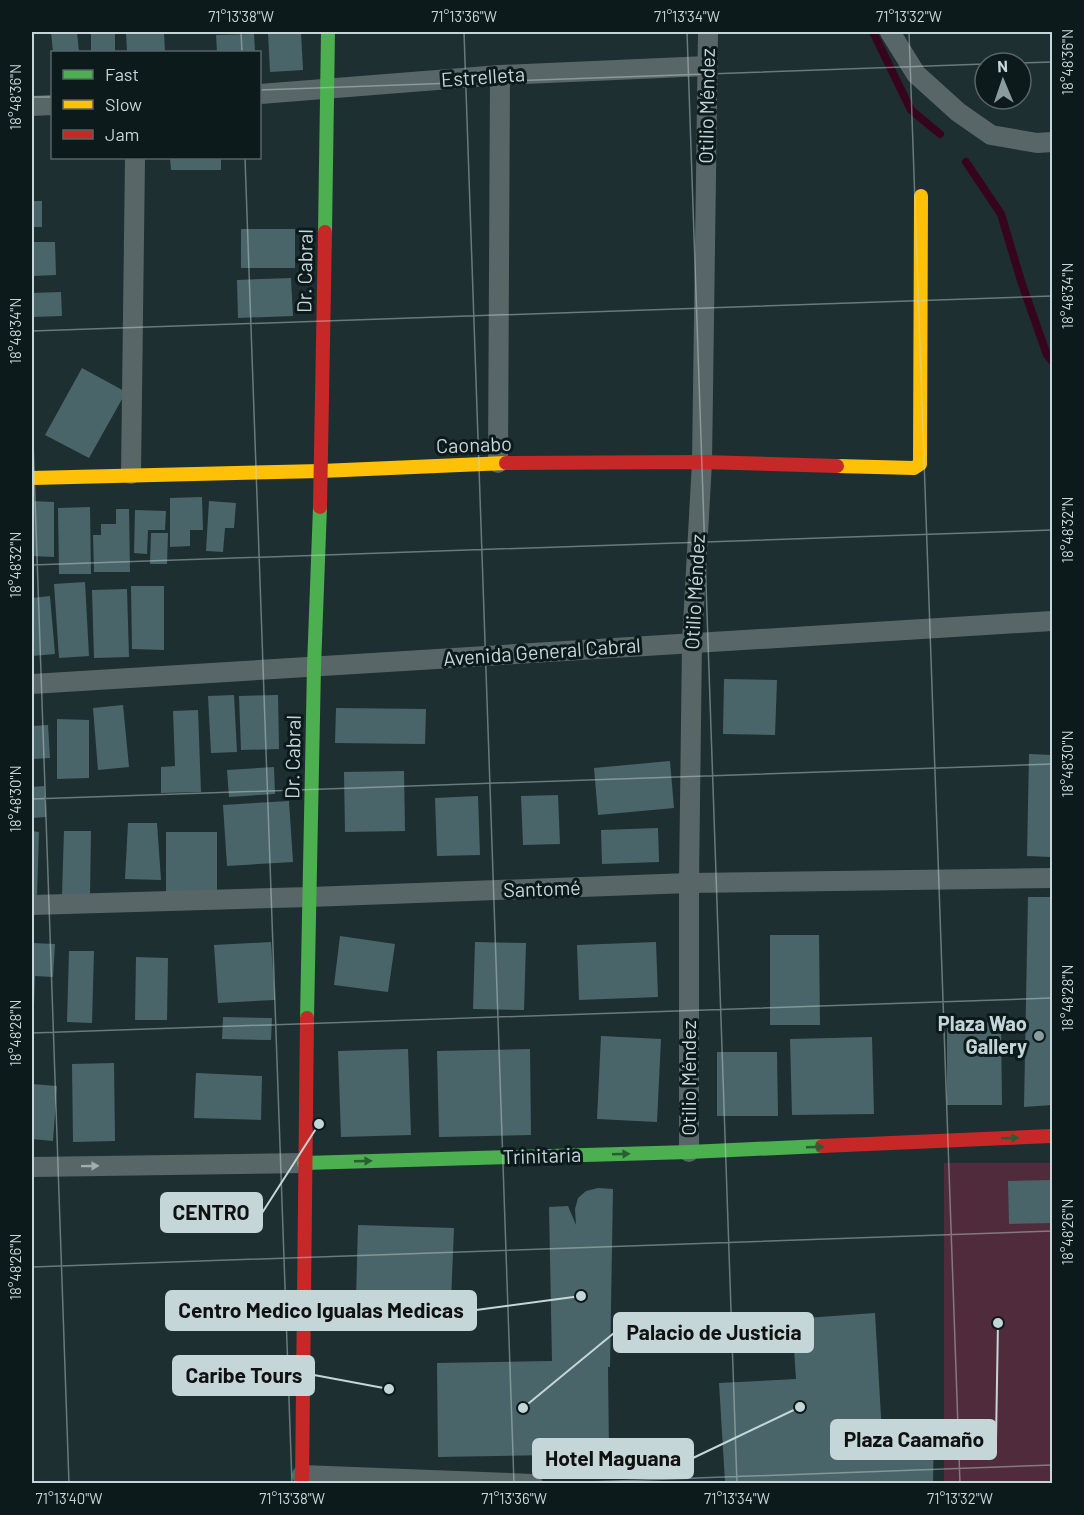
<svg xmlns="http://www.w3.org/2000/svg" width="1084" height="1515" font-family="Barlow,sans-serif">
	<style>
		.green { fill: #502b3b }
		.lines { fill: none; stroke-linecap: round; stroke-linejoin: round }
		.stream { stroke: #37041d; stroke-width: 8 }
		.building { fill: #4a6569 }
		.street { stroke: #596667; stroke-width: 20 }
		.fast { stroke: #4caf50; stroke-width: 14 }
		.slow { stroke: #ffc107; stroke-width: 14 }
		.jam { stroke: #c62828; stroke-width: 14 }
		.oneway { fill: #295d33 }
		.oneway2 { fill: #9fafb0 }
		.ticks { fill: none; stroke: #c5d6d8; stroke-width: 1.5; stroke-opacity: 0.45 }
		.poi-dot { fill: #8b9c9e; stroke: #0d1a1c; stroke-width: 2 }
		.labels { text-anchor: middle; stroke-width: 6; stroke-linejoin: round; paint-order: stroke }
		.street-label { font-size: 20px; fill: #c5d6d8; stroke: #0d1a1c }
		.poi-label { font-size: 20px; font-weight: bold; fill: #c5d6d8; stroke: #0d1a1c; text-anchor: end }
		.leader { fill: none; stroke: #c5d6d8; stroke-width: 2 }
		.callout-dot { fill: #c5d6d8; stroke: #0d1a1c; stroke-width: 2 }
		.callout { fill: #c5d6d8; stroke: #c5d6d8; stroke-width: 2 }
		.callout-label { font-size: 21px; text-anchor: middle; font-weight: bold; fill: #111 }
		.neatline { fill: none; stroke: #c5d6d8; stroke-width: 2 }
		.ticks-label { font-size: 15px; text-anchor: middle; fill: #c5d6d8 }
	</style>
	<rect width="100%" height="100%" fill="#1e2f31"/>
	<rect class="green" x="944" y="1163" width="108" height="320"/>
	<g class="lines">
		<g class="stream">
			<polyline points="873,32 911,110 940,134"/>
			<polyline points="966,162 1001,214 1021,281 1047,355 1052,361"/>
		</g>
	</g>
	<g class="building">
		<polygon points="51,32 77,32 79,52 53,52"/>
		<rect x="91" y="32" width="24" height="20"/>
		<polygon points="126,32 164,32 165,52 127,52"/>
		<polygon points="268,32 301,32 303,70 270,72"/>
		<polygon points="254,34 255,52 217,52 216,35"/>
		<polygon points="170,158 221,158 221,170 171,170"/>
		<rect x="32" y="201" width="10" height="26"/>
		<rect x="241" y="229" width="54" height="39"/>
		<polygon points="32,242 55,242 56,275 32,276"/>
		<polygon points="291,278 293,316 238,318 237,280"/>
		<polygon points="61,292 62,316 32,317 32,293"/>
		<polygon points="82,368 126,392 89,458 45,435"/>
		<polygon points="202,497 203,530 190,530 190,546 170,547 170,498"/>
		<polygon points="32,501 54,502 54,557 32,556"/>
		<polygon points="209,501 236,503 234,528 225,528 223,552 206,551"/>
		<polygon points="90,507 91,574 59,574 58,508"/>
		<polygon points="116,509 129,509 130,572 94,572 93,535 101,535 101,524 116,524"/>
		<polygon points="135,510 166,511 165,530 148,530 147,554 134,553"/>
		<polygon points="151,533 168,533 167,564 150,564"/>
		<polygon points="85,582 89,656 59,658 54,584"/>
		<polygon points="131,586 164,586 164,650 132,649"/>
		<polygon points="127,589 129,657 94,658 92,590"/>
		<polygon points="50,596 55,654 32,656 32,598"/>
		<polygon points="724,679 777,680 775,735 723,734"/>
		<polygon points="234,695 237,752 211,753 208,696"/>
		<polygon points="278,695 279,749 241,750 239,696"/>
		<polygon points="123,705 129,767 98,770 93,708"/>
		<polygon points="336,708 426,709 425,744 335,743"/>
		<polygon points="198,710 201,792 161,793 161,767 175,766 173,711"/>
		<polygon points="57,719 89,720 89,778 57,779"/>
		<polygon points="48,725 50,758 32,759 32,726"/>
		<polygon points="1029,754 1052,755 1052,857 1027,856"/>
		<polygon points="670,761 674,808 598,815 594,768"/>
		<polygon points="274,767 275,794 229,797 227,770"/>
		<polygon points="404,771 405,831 345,832 344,772"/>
		<polygon points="44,786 46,817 32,818 32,787"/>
		<polygon points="558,795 560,844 523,845 521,796"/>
		<polygon points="478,796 480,855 437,856 435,798"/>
		<polygon points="289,801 293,862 227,866 223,805"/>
		<polygon points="128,823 157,823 161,880 125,879"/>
		<polygon points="658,828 659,862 602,864 601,830"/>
		<polygon points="32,831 39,832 37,896 32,896"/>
		<polygon points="64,831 91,831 90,894 62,894"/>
		<polygon points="166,832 217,832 217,894 166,895"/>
		<polygon points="1028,897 1052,897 1052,1105 1024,1107"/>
		<polygon points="770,935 819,935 820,1025 770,1025"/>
		<polygon points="340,936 395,944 388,992 334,985"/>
		<polygon points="271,942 275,1000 218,1003 214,945"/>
		<polygon points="475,942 526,943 524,1010 473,1009"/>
		<polygon points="656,942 658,997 579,1000 577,945"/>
		<polygon points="32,943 55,944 53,977 35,976 34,1005 32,1005"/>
		<polygon points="69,951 94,951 92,1023 67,1022"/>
		<polygon points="136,957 168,958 167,1020 135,1020"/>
		<polygon points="223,1017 272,1018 271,1040 222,1039"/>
		<polygon points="1001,1022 1002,1105 947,1105 947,1023"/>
		<polygon points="601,1036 661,1039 657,1122 597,1119"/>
		<polygon points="872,1037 874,1114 792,1115 790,1039"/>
		<polygon points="408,1049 411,1135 341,1137 338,1051"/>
		<polygon points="530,1049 531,1135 439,1137 437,1051"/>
		<polygon points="717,1052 777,1052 778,1116 717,1116"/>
		<polygon points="114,1063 115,1141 73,1142 72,1064"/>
		<polygon points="196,1073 262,1076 261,1120 194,1118"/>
		<polygon points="32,1084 57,1086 53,1141 32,1139"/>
		<polygon points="1052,1180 1052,1223 1009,1224 1008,1181"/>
		<polygon points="598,1188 613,1189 610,1367 608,1367 609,1454 438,1457 437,1363 552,1361 549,1207 568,1206 576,1225 575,1209 578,1198 586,1191"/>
		<polygon points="358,1225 454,1228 451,1301 356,1298"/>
		<polygon points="875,1313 882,1434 934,1430 933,1483 725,1482 719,1383 796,1379 792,1319"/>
	</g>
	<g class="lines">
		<g class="street">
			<polyline points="890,32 916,74 958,112 991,135 1037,143 1052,142"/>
			<polyline points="260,94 500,75 707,66"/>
			<polyline points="32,106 52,105"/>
			<polyline points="498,463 500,75"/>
			<polyline points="131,474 135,158"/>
			<polyline points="32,684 1052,621"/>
			<polyline points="32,905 310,897 689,883 1052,878"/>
			<polyline points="689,1152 689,883 692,642 702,462 708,32"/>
			<polyline points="32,1167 304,1163"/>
			<polyline points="302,1475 533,1484"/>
		</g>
		<g class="fast">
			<polyline points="325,232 328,32"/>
			<polyline points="307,1018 314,667 320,507"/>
			<polyline points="304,1163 689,1152 822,1146"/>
		</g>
		<g class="slow">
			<polyline points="837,466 914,468 920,464 921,196"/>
			<polyline points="32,478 321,471 506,463"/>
		</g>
		<g class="jam">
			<polyline points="506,463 702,462 837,466"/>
			<polyline points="320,507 325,232"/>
			<polyline points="822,1146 1052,1136"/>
			<polyline points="302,1484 307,1018"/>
		</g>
	</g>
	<defs><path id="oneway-solid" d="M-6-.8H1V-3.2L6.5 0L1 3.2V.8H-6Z" transform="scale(1.5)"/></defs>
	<g class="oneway">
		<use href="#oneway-solid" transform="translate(1010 1138) rotate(-2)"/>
		<use href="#oneway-solid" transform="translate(815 1147) rotate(-2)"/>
		<use href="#oneway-solid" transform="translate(621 1154) rotate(-2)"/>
		<use href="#oneway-solid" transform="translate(363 1161) rotate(-2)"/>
	</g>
	<use class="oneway2" href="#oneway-solid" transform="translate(90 1166) rotate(-1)"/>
	<path class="ticks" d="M241,32L242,52M464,32L514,1484M687,32L737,1484M909,32L960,1484M1019,63L1052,62M260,90L985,64M32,97H52M245,158L292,1484M32,331L1052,296M32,412L69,1484M32,565L1052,530M32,799L1052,764M32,1033L1052,998M32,1267L1052,1231M535,1484L1052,1465"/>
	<circle class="poi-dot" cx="1039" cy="1036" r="6"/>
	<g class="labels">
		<g class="street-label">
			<text transform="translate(483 77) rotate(-4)" y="7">Estrelleta</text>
			<text transform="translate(707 106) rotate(-89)" y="7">Otilio Méndez</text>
			<text transform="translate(305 271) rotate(-89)" y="7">Dr. Cabral</text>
			<text transform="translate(474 445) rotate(-2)" y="7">Caonabo</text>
			<text transform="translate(695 592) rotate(-87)" y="7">Otilio Méndez</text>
			<text transform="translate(542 652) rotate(-4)" y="7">Avenida General Cabral</text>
			<text transform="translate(293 757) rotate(-89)" y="7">Dr. Cabral</text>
			<text transform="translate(542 889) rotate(-2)" y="7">Santomé</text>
			<text transform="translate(689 1078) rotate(-90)" y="7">Otilio Méndez</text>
			<text transform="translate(542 1156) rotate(-2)" y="7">Trinitaria</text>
		</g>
		<g class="poi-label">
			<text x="1027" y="1031">Plaza Wao<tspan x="1027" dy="23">Gallery</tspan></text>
		</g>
	</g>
	<path class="leader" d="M319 1124L262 1213M581 1296L476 1310M523 1408L614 1333M389 1389L314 1375M998 1323L996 1440M800 1407L693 1458"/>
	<g class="callout-dot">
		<circle cx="319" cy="1124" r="6"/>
		<circle cx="581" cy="1296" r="6"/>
		<circle cx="523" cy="1408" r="6"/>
		<circle cx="389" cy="1389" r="6"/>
		<circle cx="998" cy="1323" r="6"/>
		<circle cx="800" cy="1407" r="6"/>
	</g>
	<g class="callout">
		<rect x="161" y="1193" width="101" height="39" rx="6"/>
		<rect x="166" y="1291" width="310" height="39" rx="6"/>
		<rect x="614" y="1313" width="199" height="39" rx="6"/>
		<rect x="173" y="1356" width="141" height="39" rx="6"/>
		<rect x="831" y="1420" width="165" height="39" rx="6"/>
		<rect x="533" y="1439" width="160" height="39" rx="6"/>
	</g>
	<g class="callout-label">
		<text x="211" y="1220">CENTRO</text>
		<text x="321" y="1318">Centro Medico Igualas Medicas</text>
		<text x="714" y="1340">Palacio de Justicia</text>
		<text x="244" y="1383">Caribe Tours</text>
		<text x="914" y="1447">Plaza Caamaño</text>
		<text x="613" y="1466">Hotel Maguana</text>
	</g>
	<rect width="1084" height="1515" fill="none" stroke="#0d1a1c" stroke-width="66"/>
	<rect x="51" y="51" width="210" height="108" fill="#0d1a1c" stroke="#576567" stroke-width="1.5"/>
	<rect x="63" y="70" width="30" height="9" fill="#4caf50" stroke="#576567" stroke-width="1.5"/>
	<text x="105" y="81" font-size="18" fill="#c5d6d8">Fast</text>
	<rect x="63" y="100" width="30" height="9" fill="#ffc107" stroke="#576567" stroke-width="1.5"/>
	<text x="105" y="111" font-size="18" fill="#c5d6d8">Slow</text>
	<rect x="63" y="130" width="30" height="9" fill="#c62828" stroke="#576567" stroke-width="1.5"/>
	<text x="105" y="141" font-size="18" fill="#c5d6d8">Jam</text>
	<g transform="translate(1003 81) rotate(358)"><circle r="28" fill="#0d1a1c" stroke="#576567" stroke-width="1.5"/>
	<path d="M0-4.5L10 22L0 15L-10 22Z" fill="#8b9c9e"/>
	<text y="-9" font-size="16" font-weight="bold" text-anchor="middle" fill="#c5d6d8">N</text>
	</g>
	<rect x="33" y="33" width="1018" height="1449" class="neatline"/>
	<g class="ticks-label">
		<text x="241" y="22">71°13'38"W</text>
		<text x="464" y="22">71°13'36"W</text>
		<text x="687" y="22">71°13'34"W</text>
		<text x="909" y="22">71°13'32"W</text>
		<text transform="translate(1068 62) rotate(-90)" y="5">18°48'36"N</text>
		<text transform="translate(16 97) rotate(-90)" y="5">18°48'36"N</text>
		<text transform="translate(1068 296) rotate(-90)" y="5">18°48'34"N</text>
		<text transform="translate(16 331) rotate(-90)" y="5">18°48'34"N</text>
		<text transform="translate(1068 530) rotate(-90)" y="5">18°48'32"N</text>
		<text transform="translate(16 565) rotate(-90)" y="5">18°48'32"N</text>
		<text transform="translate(1068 764) rotate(-90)" y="5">18°48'30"N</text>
		<text transform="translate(16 799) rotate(-90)" y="5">18°48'30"N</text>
		<text transform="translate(1068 998) rotate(-90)" y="5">18°48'28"N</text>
		<text transform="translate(16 1033) rotate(-90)" y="5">18°48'28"N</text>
		<text transform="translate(1068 1232) rotate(-90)" y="5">18°48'26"N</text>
		<text transform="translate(16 1267) rotate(-90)" y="5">18°48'26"N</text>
		<text x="69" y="1504">71°13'40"W</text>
		<text x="292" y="1504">71°13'38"W</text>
		<text x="514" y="1504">71°13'36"W</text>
		<text x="737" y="1504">71°13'34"W</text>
		<text x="960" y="1504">71°13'32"W</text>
	</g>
</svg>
